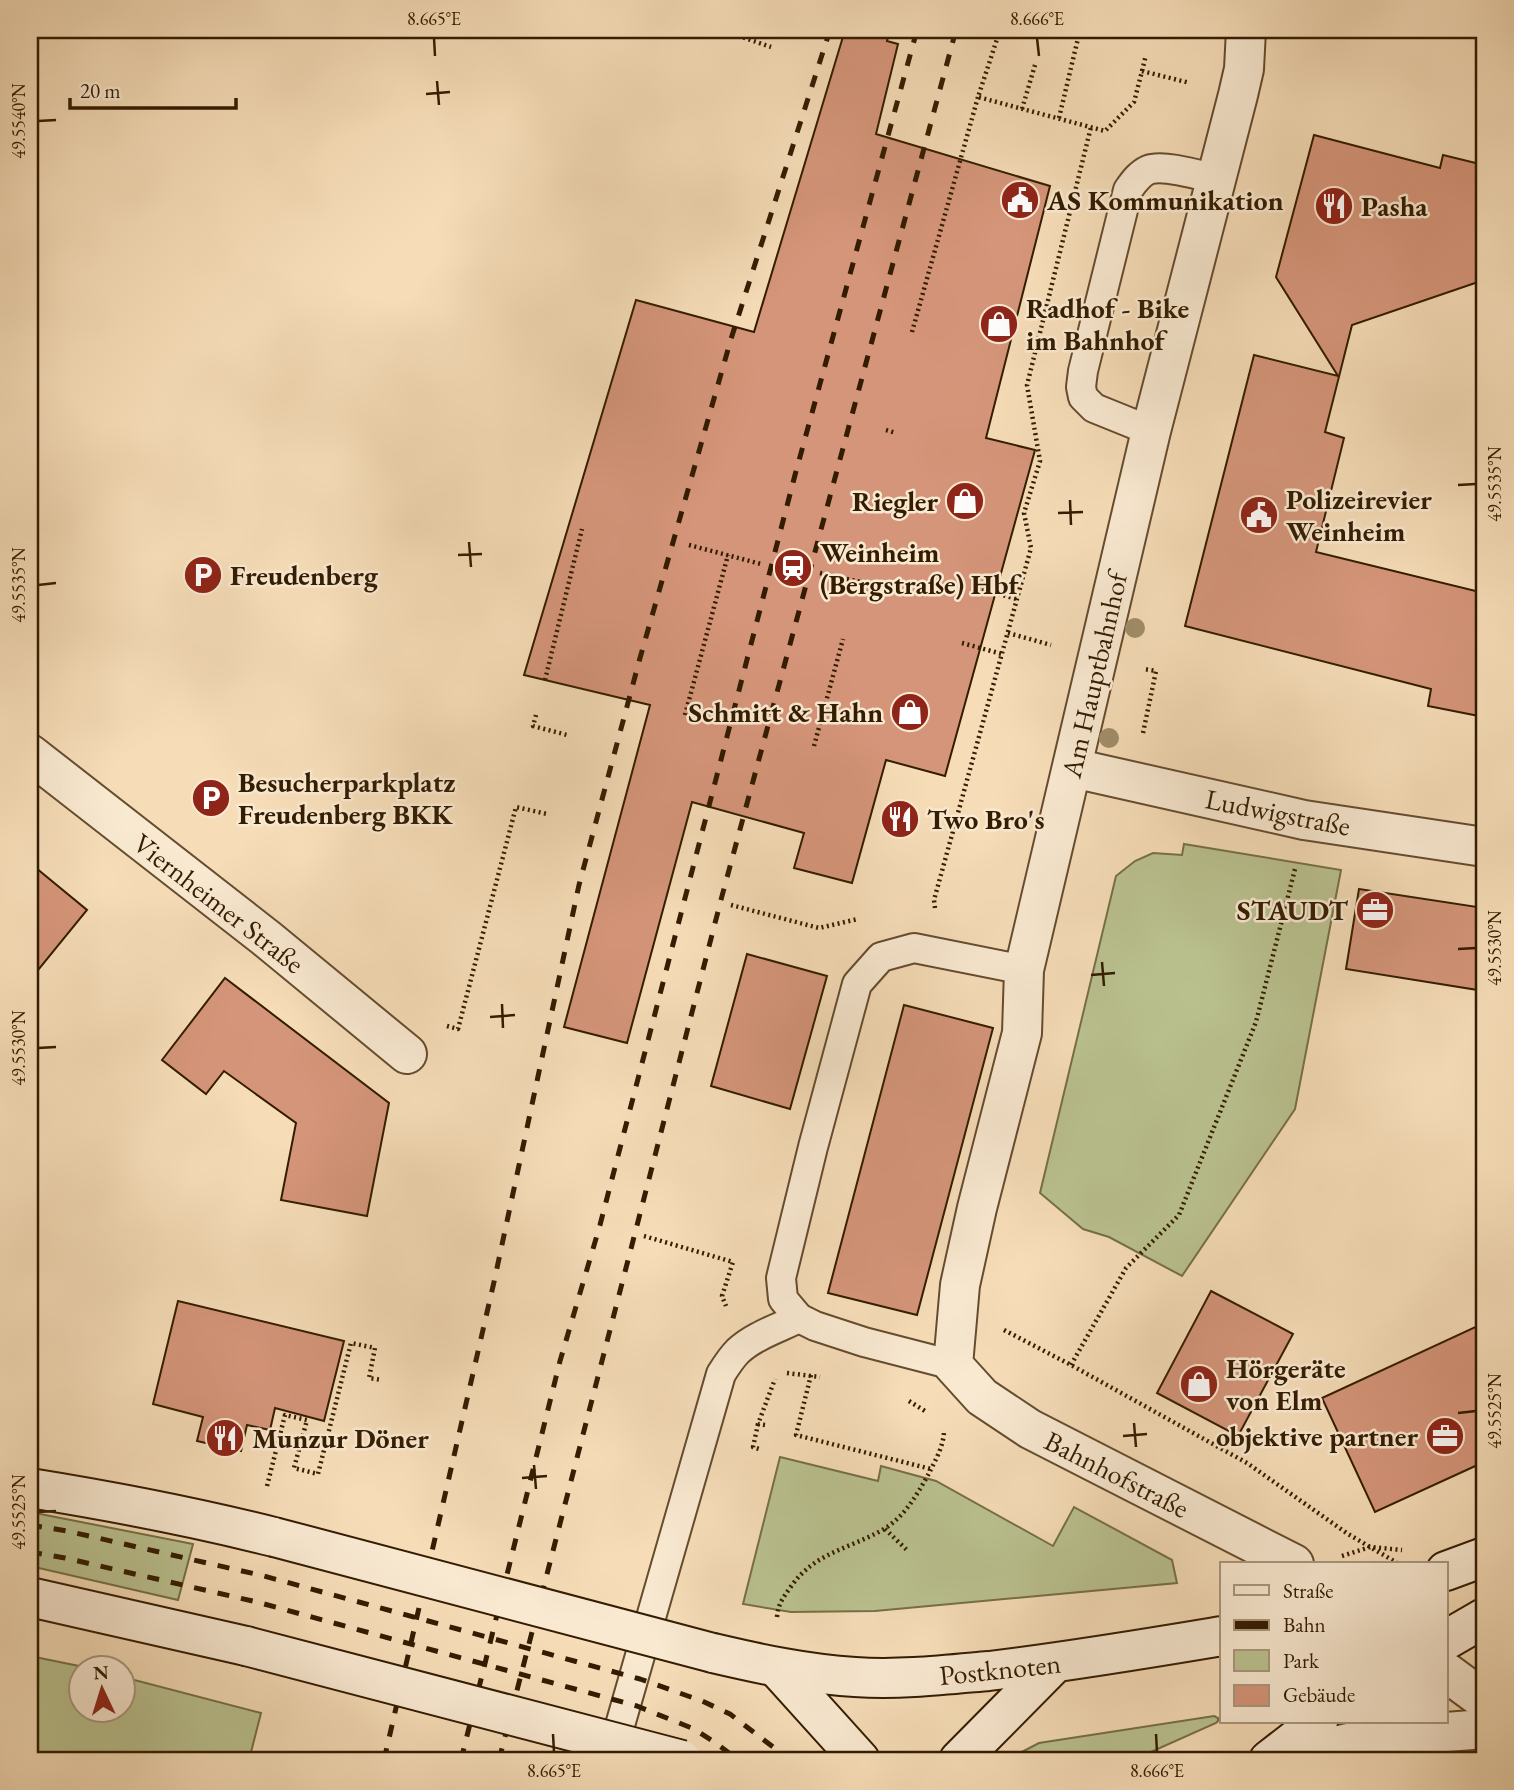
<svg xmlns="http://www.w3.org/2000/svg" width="1514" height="1790" font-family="'EB Garamond',serif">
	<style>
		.green { fill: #bac290; stroke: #766f48; stroke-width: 2 }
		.building { fill: #d5957a; stroke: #331c00; stroke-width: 2 }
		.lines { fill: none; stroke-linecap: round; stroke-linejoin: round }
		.service-casing { stroke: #644c2e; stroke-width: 32 }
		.minor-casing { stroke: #644c2e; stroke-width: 42 }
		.secondary-casing { stroke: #331c00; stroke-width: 42 }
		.path { stroke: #331c00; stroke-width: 4.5; stroke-dasharray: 2 3.5; stroke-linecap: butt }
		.service { stroke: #f9e9d1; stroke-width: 28 }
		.minor { stroke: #f9e9d1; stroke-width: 38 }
		.secondary { stroke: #f9e9d1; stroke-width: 38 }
		.rail { stroke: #331c00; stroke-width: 5; stroke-dasharray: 12 12; stroke-linecap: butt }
		.secondary-bridge-casing { stroke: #331c00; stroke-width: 42; stroke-linecap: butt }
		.secondary-bridge { stroke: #f9e9d1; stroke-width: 38 }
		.tree { fill: #a18e6a }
		.ticks { fill: none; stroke: #331c00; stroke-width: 2.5 }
		.labels { text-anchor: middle; stroke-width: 5; stroke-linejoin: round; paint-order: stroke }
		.poi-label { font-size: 28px; font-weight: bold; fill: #331c00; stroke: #f9e9d1; text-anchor: start }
		.street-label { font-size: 28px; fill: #331c00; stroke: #f9e9d1 }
		.neatline { fill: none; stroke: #331c00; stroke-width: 2.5 }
		.ticks-label { font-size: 18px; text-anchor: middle; fill: #331c00 }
	</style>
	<rect width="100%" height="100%" fill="#f6ddb8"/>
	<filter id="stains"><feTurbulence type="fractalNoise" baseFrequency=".00286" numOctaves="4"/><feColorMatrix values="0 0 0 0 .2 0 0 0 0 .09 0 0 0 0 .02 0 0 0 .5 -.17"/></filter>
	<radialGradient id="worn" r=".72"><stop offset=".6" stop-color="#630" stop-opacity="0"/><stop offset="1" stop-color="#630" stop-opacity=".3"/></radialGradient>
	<g class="green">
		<polygon points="1184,844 1341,870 1295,1109 1182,1276 1109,1237 1083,1229 1040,1193 1116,876 1135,861 1153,853 1182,855"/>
		<polygon points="780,1457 878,1481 881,1466 936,1481 1053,1546 1074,1507 1172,1560 1177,1583 875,1611 791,1612 743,1604"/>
		<polygon points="30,1512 193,1544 178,1600 30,1566"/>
		<polygon points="30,1656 84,1667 80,1668 80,1710 122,1710 123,1677 261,1713 249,1760 30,1760"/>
		<polygon points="1214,1716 1218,1718 1218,1721 1216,1723 1133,1760 1011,1760 1016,1755 1039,1743"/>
	</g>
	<g class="building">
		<polygon points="845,30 890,30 887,41 898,44 876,134 1050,186 986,438 1035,450 945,776 886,760 852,883 794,868 804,833 692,802 627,1043 564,1027 650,705 524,675 636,300 754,332"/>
		<polygon points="1314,135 1440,168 1443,155 1484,165 1484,280 1352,325 1325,432 1344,438 1316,552 1484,593 1484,689 1479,716 1428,706 1431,689 1185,626 1254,355 1338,376 1276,277"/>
		<polygon points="30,863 87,910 30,980"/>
		<polygon points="1359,889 1484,908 1484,991 1346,969"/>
		<polygon points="747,954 827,976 790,1109 711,1086"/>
		<polygon points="225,978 389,1103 367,1216 281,1200 296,1123 224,1071 206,1094 162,1060"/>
		<polygon points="904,1005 993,1028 917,1315 828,1293"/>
		<polygon points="1211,1291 1293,1334 1238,1436 1157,1393"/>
		<polygon points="178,1301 344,1341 324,1421 275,1408 270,1430 247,1425 241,1451 197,1441 203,1417 153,1404"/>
		<polygon points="1484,1323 1484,1462 1375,1512 1322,1398"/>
	</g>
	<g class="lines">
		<g class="service-casing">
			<g id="service">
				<path d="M1151,431L1094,408L1083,397L1081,387L1083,371L1128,190C1133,183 1139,174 1148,170C1163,164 1199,175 1216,179"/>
				<polyline points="953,1365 864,1342 815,1326 799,1318 783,1299 781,1278 813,1147 857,984 881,957 914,948 1024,970"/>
				<path d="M610,1760L721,1374C726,1366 731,1358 738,1351C754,1336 779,1328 799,1318"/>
			</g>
		</g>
		<g class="minor-casing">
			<g id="minor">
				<polyline points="1246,30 1244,69 1238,95 1151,431 1024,970 1022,1033 977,1208 960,1285 953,1365 982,1397 1030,1429 1294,1564"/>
				<polyline points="30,754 266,938 407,1054"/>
				<polyline points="1073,768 1304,820 1484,847"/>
				<polyline points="1446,1672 1484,1700"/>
				<polyline points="1271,1760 1371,1738 1484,1729"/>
			</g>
		</g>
		<g class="secondary-casing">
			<g id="secondary">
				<path d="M30,1488C111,1501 194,1517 274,1537"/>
				<polyline points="1446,1571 1484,1557"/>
				<polyline points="30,1597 246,1646"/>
				<polyline points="1446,1640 1484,1618"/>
				<path d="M713,1653C760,1664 806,1674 855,1677C900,1680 944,1675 989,1671C1067,1662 1144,1649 1222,1636"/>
				<polyline points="777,1668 860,1760"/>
				<polyline points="959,1760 1055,1663"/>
				<polyline points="1269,1760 1318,1722"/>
			</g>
		</g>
		<g class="path">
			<polyline points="741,30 739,36 771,47"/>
			<polyline points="1000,30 978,97 1105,131 1134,102 1142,71 1190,83"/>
			<polyline points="1142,71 1146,55"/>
			<polyline points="1022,109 1035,65"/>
			<polyline points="1059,118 1080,30"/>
			<polyline points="912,332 978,97"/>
			<polyline points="886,430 896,433"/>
			<polyline points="689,545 761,564"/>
			<polyline points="820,573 870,584"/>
			<polyline points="977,588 1017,599"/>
			<polyline points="1008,633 1051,645"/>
			<polyline points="962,643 1002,654"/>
			<polyline points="545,680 582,529"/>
			<polyline points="536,715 533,726 567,735"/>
			<polyline points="685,715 728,555"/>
			<polyline points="1143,733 1156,671 1144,669"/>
			<polyline points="814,746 843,639"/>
			<polyline points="731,905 819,928 858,919"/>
			<polyline points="935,908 934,900 1031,548 1024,513 1040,461 1027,385 1091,127"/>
			<polyline points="447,1026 458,1029 516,807 547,814"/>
			<polyline points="644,1236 733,1262 722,1296 726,1306"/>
			<polyline points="1004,1330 1071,1365 1247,1463 1348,1534 1399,1564"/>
			<polyline points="1071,1365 1126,1268 1179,1215 1256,1022 1295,869"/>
			<polyline points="787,1373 820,1377"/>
			<polyline points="811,1375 796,1435 931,1469"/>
			<polyline points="909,1401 925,1411"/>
			<polyline points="758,1424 753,1447 759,1449"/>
			<polyline points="765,1425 758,1424 775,1379"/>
			<polyline points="267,1486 285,1415 307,1420 294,1468 318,1474 351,1343 375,1348 369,1378 382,1380"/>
			<polyline points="885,1529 908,1551"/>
			<polyline points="1342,1556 1370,1547 1402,1550"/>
			<path d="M777,1617C778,1604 783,1598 790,1588C814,1552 850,1549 884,1529C905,1516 916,1496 928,1475C935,1461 944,1446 944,1430"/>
		</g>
		<use href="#service" class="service"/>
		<use href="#minor" class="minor"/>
		<use href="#secondary" class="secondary"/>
		<g class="rail">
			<polyline points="30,1525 67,1531 264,1576 640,1679 702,1701 730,1714 790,1760"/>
			<polyline points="30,1552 65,1558 257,1602 637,1706 694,1729 716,1743 738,1760"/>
			<polyline points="384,1760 494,1282 579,885 640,658 731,339 830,30"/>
			<polyline points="461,1760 560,1361 600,1225 795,475 917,30"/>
			<polyline points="499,1760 722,896 956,30"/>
		</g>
		<g class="secondary-bridge-casing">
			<g id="secondary-bridge">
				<polyline points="274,1537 713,1653"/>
				<polyline points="246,1646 682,1760"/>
			</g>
		</g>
		<use href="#secondary-bridge" class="secondary-bridge"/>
	</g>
	<g class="tree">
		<circle cx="1135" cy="628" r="10"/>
		<circle cx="1109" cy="738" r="10"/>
	</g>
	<path class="ticks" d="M434,38L435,56M1037,38L1039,56M437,81L439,105M426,94L450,92M38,121L56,120M1458,485L1476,484M1070,500L1071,525M1058,513L1083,512M469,542L471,567M458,555L482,554M38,585L56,583M1458,949L1476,948M1102,962L1104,986M1091,975L1115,973M502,1004L503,1028M490,1017L515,1015M38,1048L56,1047M1458,1413L1476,1411M1134,1423L1136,1447M1123,1436L1147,1434M534,1465L536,1489M522,1478L547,1476M38,1512L56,1511M553,1734L554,1752M1156,1734L1157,1752"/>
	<defs>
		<g id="civic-disc" transform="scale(2.0125)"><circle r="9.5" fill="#8f2418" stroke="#f9e9d1"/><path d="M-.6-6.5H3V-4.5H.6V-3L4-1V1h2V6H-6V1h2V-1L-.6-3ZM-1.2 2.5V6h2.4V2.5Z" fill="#fff"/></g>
		<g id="restaurant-disc" transform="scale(2.0125)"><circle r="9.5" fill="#8f2418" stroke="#f9e9d1"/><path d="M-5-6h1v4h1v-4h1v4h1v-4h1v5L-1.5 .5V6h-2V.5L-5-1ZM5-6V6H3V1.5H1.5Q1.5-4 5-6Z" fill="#fff"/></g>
		<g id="shop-disc" transform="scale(2.0125)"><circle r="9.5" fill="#8f2418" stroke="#f9e9d1"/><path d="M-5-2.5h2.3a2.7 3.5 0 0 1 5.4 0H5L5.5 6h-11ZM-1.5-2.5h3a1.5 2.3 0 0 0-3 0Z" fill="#fff"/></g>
		<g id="station-disc" transform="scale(2.0125)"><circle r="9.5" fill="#8f2418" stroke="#f9e9d1"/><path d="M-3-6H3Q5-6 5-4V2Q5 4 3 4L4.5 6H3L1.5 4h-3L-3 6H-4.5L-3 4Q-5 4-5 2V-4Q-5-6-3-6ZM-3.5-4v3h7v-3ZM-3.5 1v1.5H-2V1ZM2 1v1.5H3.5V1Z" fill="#fff"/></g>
		<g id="parking-disc" transform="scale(2.0125)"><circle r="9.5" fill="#8f2418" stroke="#f9e9d1"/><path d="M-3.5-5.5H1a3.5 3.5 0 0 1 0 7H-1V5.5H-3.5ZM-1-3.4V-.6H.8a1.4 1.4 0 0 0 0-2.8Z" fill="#fff"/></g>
		<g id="office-disc" transform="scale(2.0125)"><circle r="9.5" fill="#8f2418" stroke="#f9e9d1"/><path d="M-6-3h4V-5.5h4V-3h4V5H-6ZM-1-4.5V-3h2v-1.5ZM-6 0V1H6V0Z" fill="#fff"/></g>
	</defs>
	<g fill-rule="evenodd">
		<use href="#civic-disc" x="1020" y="200"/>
		<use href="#restaurant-disc" x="1334" y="206"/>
		<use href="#shop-disc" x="999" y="324"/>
		<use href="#shop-disc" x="965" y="501"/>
		<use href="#civic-disc" x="1259" y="515"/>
		<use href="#station-disc" x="793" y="568"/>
		<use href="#parking-disc" x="203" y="575"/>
		<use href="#shop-disc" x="910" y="712"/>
		<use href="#parking-disc" x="211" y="798"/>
		<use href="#restaurant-disc" x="900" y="819"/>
		<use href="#office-disc" x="1375" y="910"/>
		<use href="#shop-disc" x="1199" y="1384"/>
		<use href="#office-disc" x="1445" y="1436"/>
		<use href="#restaurant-disc" x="225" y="1438"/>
	</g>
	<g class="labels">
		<g class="poi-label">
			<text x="1047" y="210">AS Kommunikation</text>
			<text x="1361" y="216">Pasha</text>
			<text x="1026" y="318">Radhof - Bike<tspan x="1026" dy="32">im Bahnhof</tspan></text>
			<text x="1286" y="509">Polizeirevier<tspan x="1286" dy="32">Weinheim</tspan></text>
			<text x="938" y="511" text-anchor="end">Riegler</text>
			<text x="820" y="562">Weinheim<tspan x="820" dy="32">(Bergstraße) Hbf</tspan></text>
			<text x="230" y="585">Freudenberg</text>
			<text x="883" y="722" text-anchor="end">Schmitt &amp; Hahn</text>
			<text x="238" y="792">Besucherparkplatz<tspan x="238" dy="32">Freudenberg BKK</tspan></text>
			<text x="927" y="829">Two Bro's</text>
			<text x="1348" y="920" text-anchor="end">STAUDT</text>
			<text x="1226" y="1378">Hörgeräte<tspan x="1226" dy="32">von Elm</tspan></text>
			<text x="1418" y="1446" text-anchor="end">objektive partner</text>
			<text x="252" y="1448">Munzur Döner</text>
		</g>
		<g class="street-label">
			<text transform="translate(1094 675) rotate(-77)" y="10">Am Hauptbahnhof</text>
			<text transform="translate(1278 812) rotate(11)" y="10">Ludwigstraße</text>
			<text transform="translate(219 903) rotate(38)" y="10">Viernheimer Straße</text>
			<text transform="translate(1117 1474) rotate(27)" y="10">Bahnhofstraße</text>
			<text transform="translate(1000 1669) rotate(-6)" y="10">Postknoten</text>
		</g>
	</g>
	<rect width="1514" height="1790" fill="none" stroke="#f6ddb8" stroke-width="77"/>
	<rect x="1220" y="1562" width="228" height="161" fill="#f9e9d1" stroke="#aa977d" stroke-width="2"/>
	<rect x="1234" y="1585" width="35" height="10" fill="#f9e9d1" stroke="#aa977d" stroke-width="2"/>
	<text x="1283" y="1598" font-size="21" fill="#331c00">Straße</text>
	<rect x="1234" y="1620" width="35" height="10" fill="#331c00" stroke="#aa977d" stroke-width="2"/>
	<text x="1283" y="1632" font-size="21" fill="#331c00">Bahn</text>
	<rect x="1234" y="1650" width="35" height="21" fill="#bac290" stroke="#aa977d" stroke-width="2"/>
	<text x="1283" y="1668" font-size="21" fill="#331c00">Park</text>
	<rect x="1234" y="1685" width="35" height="21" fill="#d5957a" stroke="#aa977d" stroke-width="2"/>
	<text x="1283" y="1702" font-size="21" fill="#331c00">Gebäude</text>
	<g transform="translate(102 1689) rotate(356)"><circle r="33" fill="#f9e9d1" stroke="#aa977d" stroke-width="2"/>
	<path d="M0-5L12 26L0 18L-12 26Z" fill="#8f2418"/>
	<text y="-10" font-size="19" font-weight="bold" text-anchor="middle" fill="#331c00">N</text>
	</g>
	<path d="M70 98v10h166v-10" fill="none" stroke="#331c00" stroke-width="3.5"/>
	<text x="80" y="98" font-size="21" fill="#331c00" stroke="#f9e9d1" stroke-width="5" paint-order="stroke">20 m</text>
	<rect x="38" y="38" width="1438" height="1714" class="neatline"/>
	<g class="ticks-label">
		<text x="434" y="25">8.665°E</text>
		<text x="1037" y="25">8.666°E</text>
		<text transform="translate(19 121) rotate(-90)" y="6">49.5540°N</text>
		<text transform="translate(1495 484) rotate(-90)" y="6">49.5535°N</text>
		<text transform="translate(19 585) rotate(-90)" y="6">49.5535°N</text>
		<text transform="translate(1495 948) rotate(-90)" y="6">49.5530°N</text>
		<text transform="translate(19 1048) rotate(-90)" y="6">49.5530°N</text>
		<text transform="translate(1495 1411) rotate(-90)" y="6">49.5525°N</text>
		<text transform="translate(19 1512) rotate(-90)" y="6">49.5525°N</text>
		<text x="554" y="1777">8.665°E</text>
		<text x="1157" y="1777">8.666°E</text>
	</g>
	<rect width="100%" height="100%" filter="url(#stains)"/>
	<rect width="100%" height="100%" fill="url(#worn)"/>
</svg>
